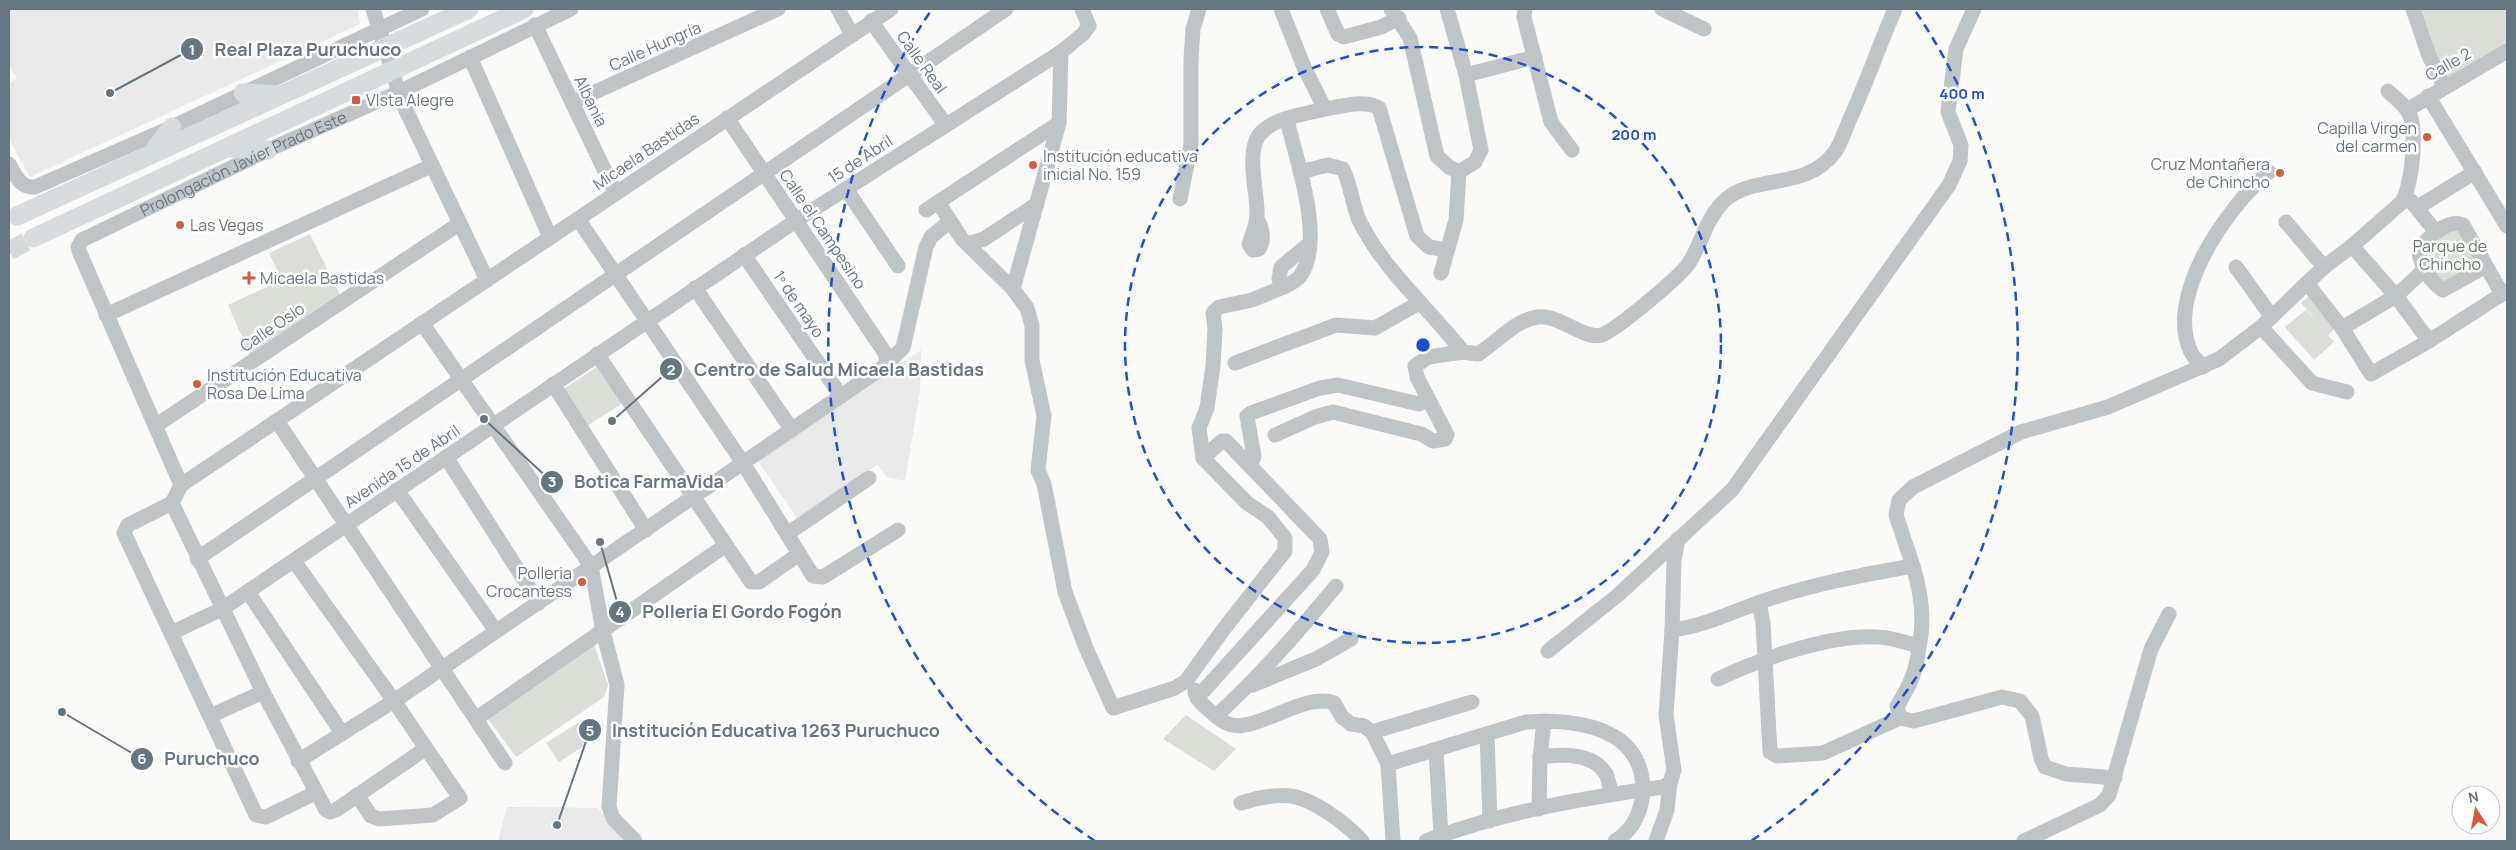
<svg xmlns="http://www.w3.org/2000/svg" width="2516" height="850" font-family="Manrope,sans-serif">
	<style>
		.built { fill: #e8e9e8 }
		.green { fill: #daded7 }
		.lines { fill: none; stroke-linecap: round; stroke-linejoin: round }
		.major-tunnel { stroke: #d5d9da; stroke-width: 19; stroke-dasharray: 19 9; stroke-linecap: butt }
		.minor { stroke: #bfc4c7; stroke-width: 15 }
		.major { stroke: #d6dbde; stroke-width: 19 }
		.ring { fill: none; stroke: #1d4ed8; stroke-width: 2.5; stroke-dasharray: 9 6 }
		.poi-dot { fill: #d65b3b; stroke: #fff; stroke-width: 2 }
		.labels { text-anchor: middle; stroke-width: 5; stroke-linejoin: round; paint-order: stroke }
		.street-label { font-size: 16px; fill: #667680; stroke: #fff }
		.poi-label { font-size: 16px; fill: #667680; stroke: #fff; text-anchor: start }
		.park-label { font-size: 16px; fill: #697966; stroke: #fff }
		.centre { fill: #1d4ed8; stroke: #fff; stroke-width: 2.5 }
		.ring-label { font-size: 15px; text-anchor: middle; font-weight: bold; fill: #1d4ed8; stroke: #fff; stroke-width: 5; stroke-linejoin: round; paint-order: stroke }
		.leader { fill: none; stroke: #667680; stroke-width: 2 }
		.callout-dot { fill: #667680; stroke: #fff; stroke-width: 2 }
		.mark-label { font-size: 15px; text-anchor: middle; font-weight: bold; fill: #fff }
		.callout-label { font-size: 18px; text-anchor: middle; font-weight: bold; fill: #667680; stroke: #fff; stroke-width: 5; stroke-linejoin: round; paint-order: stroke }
	</style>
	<rect width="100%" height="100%" fill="#fafaf8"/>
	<g class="built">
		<polygon points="9,9 358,9 360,24 30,177 9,139 9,83 17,78 9,65"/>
		<polygon points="921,350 920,391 905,481 887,477 877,465 797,518 756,458"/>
		<polygon points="507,807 598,808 625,841 498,841"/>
	</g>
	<g class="green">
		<polygon points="2418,9 2507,9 2507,48 2449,78 2435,56"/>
		<polygon points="2460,221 2484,265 2442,290 2419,251"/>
		<polygon points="310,234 341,297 250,355 228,305 282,280 269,253"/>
		<polygon points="2309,296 2335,329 2328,335 2334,342 2314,360 2285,327 2306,310 2316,320 2301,303"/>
		<polygon points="601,364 626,401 587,426 562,390"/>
		<polygon points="594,644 608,685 604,697 516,757 485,715"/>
		<polygon points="1186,715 1236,749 1214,771 1163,739"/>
		<polygon points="581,721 593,740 559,762 546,743"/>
	</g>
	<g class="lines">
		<polyline class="major-tunnel" points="9,251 33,238"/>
		<g class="minor">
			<polyline points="373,9 402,102 487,280"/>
			<polyline points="838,9 852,35"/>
			<path d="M1281,9L1304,67L1325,109C1341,107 1364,99 1379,108L1417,236L1429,247L1447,250"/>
			<polyline points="1327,9 1338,34 1344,37 1381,27 1399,18"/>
			<polyline points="1391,9 1410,38 1437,156 1449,167 1459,172"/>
			<polyline points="1525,9 1524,17 1551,122 1572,150"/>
			<polyline points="1662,9 1704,29"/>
			<polyline points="2413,9 2429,56 2444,86"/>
			<polyline points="871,21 945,124"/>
			<polyline points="535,25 615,192"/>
			<polyline points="470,57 550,237"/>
			<polyline points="1466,75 1535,57"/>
			<polyline points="2428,96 2507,226"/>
			<polyline points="573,102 778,9"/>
			<polyline points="2407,110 2507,51"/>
			<polyline points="727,118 885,353 887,361"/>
			<path d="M1287,120C1296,159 1325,238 1301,275C1298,280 1291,283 1286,286L1279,279L1281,267L1309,244"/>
			<path d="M9,164C16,176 20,188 35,187L172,127L422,9"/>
			<path d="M1300,172L1328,165L1343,169C1351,185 1352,204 1359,220C1384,271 1429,308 1463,352L1478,354C1498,342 1514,320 1538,317C1559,314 1586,341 1602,335C1617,329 1680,277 1689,263C1702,243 1705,220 1724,201C1753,173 1805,192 1835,152C1841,143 1845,130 1849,121C1866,84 1879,46 1895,9"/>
			<polyline points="846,189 898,266"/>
			<polyline points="1180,199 1191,144 1191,60 1193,29 1199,9"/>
			<polyline points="2411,201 2436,232"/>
			<polyline points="938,202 962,239 1013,289 1027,308 1032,326 1032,360 1044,416 1038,470 1044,484 1065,592 1086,648 1113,708 1175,688 1186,681 1223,630 1285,551 1285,538 1268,517 1247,503 1203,458 1199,428 1207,408 1213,366 1215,329 1213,313 1219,307 1252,300 1286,286"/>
			<polyline points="2418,207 2475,172"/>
			<polyline points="926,210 1059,123"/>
			<polyline points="578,219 743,463 813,576 823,577 898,530"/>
			<path d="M1257,219C1262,227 1265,240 1259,249L1253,250L1249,244C1252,235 1257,224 1257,215C1258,192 1243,146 1264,130C1279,117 1306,114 1325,109"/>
			<polyline points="2286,222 2324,267"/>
			<polyline points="968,244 984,239 1037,204"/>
			<polyline points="2352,246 2396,296 2429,341"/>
			<polyline points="744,255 841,396"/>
			<path d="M2486,266L2443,290C2432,284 2418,262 2419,249C2427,238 2448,218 2463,225L2502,294"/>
			<polyline points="2236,267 2272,317"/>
			<polyline points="1441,273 1456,220 1459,172 1475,162 1481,150 1466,75 1447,9"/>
			<polyline points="2307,283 2342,328 2371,374 2429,341 2507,291"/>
			<polyline points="695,288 792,430"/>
			<polyline points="1013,289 1059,123 1061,52"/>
			<polyline points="106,315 431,166"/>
			<polyline points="422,323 591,566 603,631 617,685 609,807 613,818 635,841"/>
			<polyline points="2261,327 2312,383 2347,392"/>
			<polyline points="2342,328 2396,296 2425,269"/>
			<polyline points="597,354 751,582 759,582 799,554"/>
			<polyline points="1235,363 1336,325 1375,328 1419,303"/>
			<path d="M2203,367C2199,362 2193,357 2191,352C2164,296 2228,206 2269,172"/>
			<polyline points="553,384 646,530"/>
			<polyline points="277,421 505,763"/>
			<polyline points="155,426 459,224"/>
			<polyline points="1275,435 1315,417 1333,412 1421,434 1433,441 1445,439 1447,435 1417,377 1415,366 1428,357 1463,352"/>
			<polyline points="446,457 539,603"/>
			<polyline points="1249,465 1254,457 1247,416 1251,413 1320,388 1338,385 1419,404 1428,398"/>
			<path id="s1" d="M181,485L79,251L78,247L82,240L268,150L399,92L571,9"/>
			<polyline points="397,490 496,631"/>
			<polyline points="172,503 128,525 124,533 256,815 266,817 315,793"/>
			<polyline points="787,534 869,478"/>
			<polyline points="197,559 1006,9"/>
			<polyline points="294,561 394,701 460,798 433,815 379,819 371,816 357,795"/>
			<path d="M1913,566L1896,515L1899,500L1913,487L2021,432L2108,407L2219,359L2261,327L2324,267L2352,246L2401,203C2412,189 2419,125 2407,110C2402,103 2394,97 2388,91"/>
			<polyline points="248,592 342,733"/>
			<polyline points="1759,603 1763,623 1770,752 1777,756 1823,753 1900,718"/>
			<path d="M1672,630C1704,626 1730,613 1760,602C1809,585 1861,575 1913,566C1921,592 1925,620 1919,646C1906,643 1891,637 1877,637C1831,634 1760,659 1718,679"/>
			<polyline points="171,633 222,609 797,220 1061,52 1083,34 1089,26 1082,9"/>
			<path d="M1919,646C1917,670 1910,686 1897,706L1900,718L1914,721L2002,697L2020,701L2032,716L2041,758L2045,767L2066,774L2115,778"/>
			<polyline points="1548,651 1618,595 1732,490 1949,185 1960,161 1961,145 1948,112 1956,49 1974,9"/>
			<polyline points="1253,685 1316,659 1351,639"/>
			<path d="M1195,690C1195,700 1204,705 1210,711C1215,715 1220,720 1226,723C1252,737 1303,691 1334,703L1342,717L1351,724L1364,726L1372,732L1388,764"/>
			<polyline points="1197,698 1313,570 1322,552 1320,539 1226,441 1222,441 1203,458"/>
			<polyline points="210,716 263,692"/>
			<path d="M1216,716C1260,676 1298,632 1336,586"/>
			<polyline points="477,718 726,545"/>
			<polyline points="1372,732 1472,702"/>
			<polyline points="1487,734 1490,821"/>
			<polyline points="425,749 336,810 330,812 326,810 263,692 172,503 181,485 891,9"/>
			<polyline points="1436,750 1441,835"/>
			<path d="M1540,757C1561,754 1593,752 1606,774C1609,780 1610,788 1611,794"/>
			<polyline points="298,761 394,701 882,368 903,348 926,247 931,237 950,221"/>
			<path d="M1241,803C1257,798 1274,794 1291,796C1313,799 1347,824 1362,841"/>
			<polyline points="1539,809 1540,757 1544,721"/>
			<path d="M1393,841L1388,764L1526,722C1555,720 1588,722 1613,736C1653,757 1652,819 1615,841"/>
			<path d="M1426,841C1502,812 1583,798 1663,787L1670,783L1674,770L1666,715L1672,630L1674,560L1678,539"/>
			<polyline points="1656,841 1667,810 1670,783"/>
			<polyline points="2024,841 2100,805 2109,795 2151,649 2169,614"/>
		</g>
		<g class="major">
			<polyline points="243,93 279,95"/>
			<polyline points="229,148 268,150"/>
			<polyline points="151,154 172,127"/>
			<polyline points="17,216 469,9"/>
			<polyline points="33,238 524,9"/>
		</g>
	</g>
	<g class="ring">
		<circle cx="1423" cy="345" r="298"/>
		<path d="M1095 841A595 595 0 0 1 930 12M1916 12A595 595 0 0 1 1751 841"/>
	</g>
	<g class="poi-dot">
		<rect x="351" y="95" width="10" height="10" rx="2.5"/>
		<circle cx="2427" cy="137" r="5"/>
		<circle cx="1033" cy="165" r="5"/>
		<circle cx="2280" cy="173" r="5"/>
		<circle cx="180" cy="225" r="5"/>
		<path d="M246.5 270.5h5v5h5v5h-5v5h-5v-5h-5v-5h5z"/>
		<circle cx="197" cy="384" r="5"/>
		<circle cx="582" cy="582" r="5"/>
	</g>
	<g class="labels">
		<g class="street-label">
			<text transform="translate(655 46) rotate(-24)" y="6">Calle Hungría</text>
			<text transform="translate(922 62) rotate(54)" y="6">Calle Real</text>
			<text transform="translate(2448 64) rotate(-30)" y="6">Calle 2</text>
			<text transform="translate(591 101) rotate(64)" y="6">Albania</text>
			<text transform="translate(646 151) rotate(-34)" y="6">Micaela Bastidas</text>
			<text transform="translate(860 159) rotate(-33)" y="6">15 de Abril</text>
			<text dy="6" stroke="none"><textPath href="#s1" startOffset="446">Prolongación Javier Prado Este</textPath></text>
			<text transform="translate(823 229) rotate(56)" y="6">Calle el Campesino</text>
			<text transform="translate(799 304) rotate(56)" y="6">1º de mayo</text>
			<text transform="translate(272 327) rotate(-34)" y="6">Calle Oslo</text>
			<text transform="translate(402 466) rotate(-34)" y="6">Avenida 15 de Abril</text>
		</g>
		<g class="poi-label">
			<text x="366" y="106">VIsta Alegre</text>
			<text x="2417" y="134" text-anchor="end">Capilla Virgen<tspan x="2417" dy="18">del carmen</tspan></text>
			<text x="1043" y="162">Institución educativa<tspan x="1043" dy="18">inicial No. 159</tspan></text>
			<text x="2270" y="170" text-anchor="end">Cruz Montañera<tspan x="2270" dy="18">de Chincho</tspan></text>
			<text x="190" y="231">Las Vegas</text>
			<text x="260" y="284">Micaela Bastidas</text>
			<text x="207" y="381">Institución Educativa<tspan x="207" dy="18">Rosa De Lima</tspan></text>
			<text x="572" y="579" text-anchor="end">Polleria<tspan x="572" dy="18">Crocantess</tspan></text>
		</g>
		<g class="park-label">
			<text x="2450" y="252">Parque de<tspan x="2450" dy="18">Chincho</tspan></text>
		</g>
	</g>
	<circle cx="1423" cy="345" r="8" class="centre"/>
	<g class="ring-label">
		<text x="1962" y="99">400 m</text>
		<text x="1634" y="140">200 m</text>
	</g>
	<path class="leader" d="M110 93L192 49M612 421L671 369M484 419L552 482M600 542L620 612M557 825L590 730M62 712L142 759"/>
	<g class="callout-dot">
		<circle cx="110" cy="93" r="5"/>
		<circle cx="612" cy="421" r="5"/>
		<circle cx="484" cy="419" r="5"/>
		<circle cx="600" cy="542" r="5"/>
		<circle cx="557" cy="825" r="5"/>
		<circle cx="62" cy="712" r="5"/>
		<circle cx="192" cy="49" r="12"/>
		<circle cx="671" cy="369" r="12"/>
		<circle cx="552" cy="482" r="12"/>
		<circle cx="620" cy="612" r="12"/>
		<circle cx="590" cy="730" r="12"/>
		<circle cx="142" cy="759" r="12"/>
	</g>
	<g class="mark-label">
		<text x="192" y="55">1</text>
		<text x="671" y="375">2</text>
		<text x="552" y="487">3</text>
		<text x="620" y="617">4</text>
		<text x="590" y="736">5</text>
		<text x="142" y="764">6</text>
	</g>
	<g class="callout-label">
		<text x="308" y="56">Real Plaza Puruchuco</text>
		<text x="839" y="376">Centro de Salud Micaela Bastidas</text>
		<text x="649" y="488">Botica FarmaVida</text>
		<text x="742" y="618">Polleria El Gordo Fogón</text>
		<text x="776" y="737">Institución Educativa 1263 Puruchuco</text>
		<text x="212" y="765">Puruchuco</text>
	</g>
	<rect width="2516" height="850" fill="none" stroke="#667680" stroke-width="20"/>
	<g transform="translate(2476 810) rotate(349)"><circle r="24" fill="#ffffff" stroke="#c2c8cc"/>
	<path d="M0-4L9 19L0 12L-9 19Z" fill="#d65b3b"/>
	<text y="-8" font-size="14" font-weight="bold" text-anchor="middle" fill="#667680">N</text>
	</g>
</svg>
